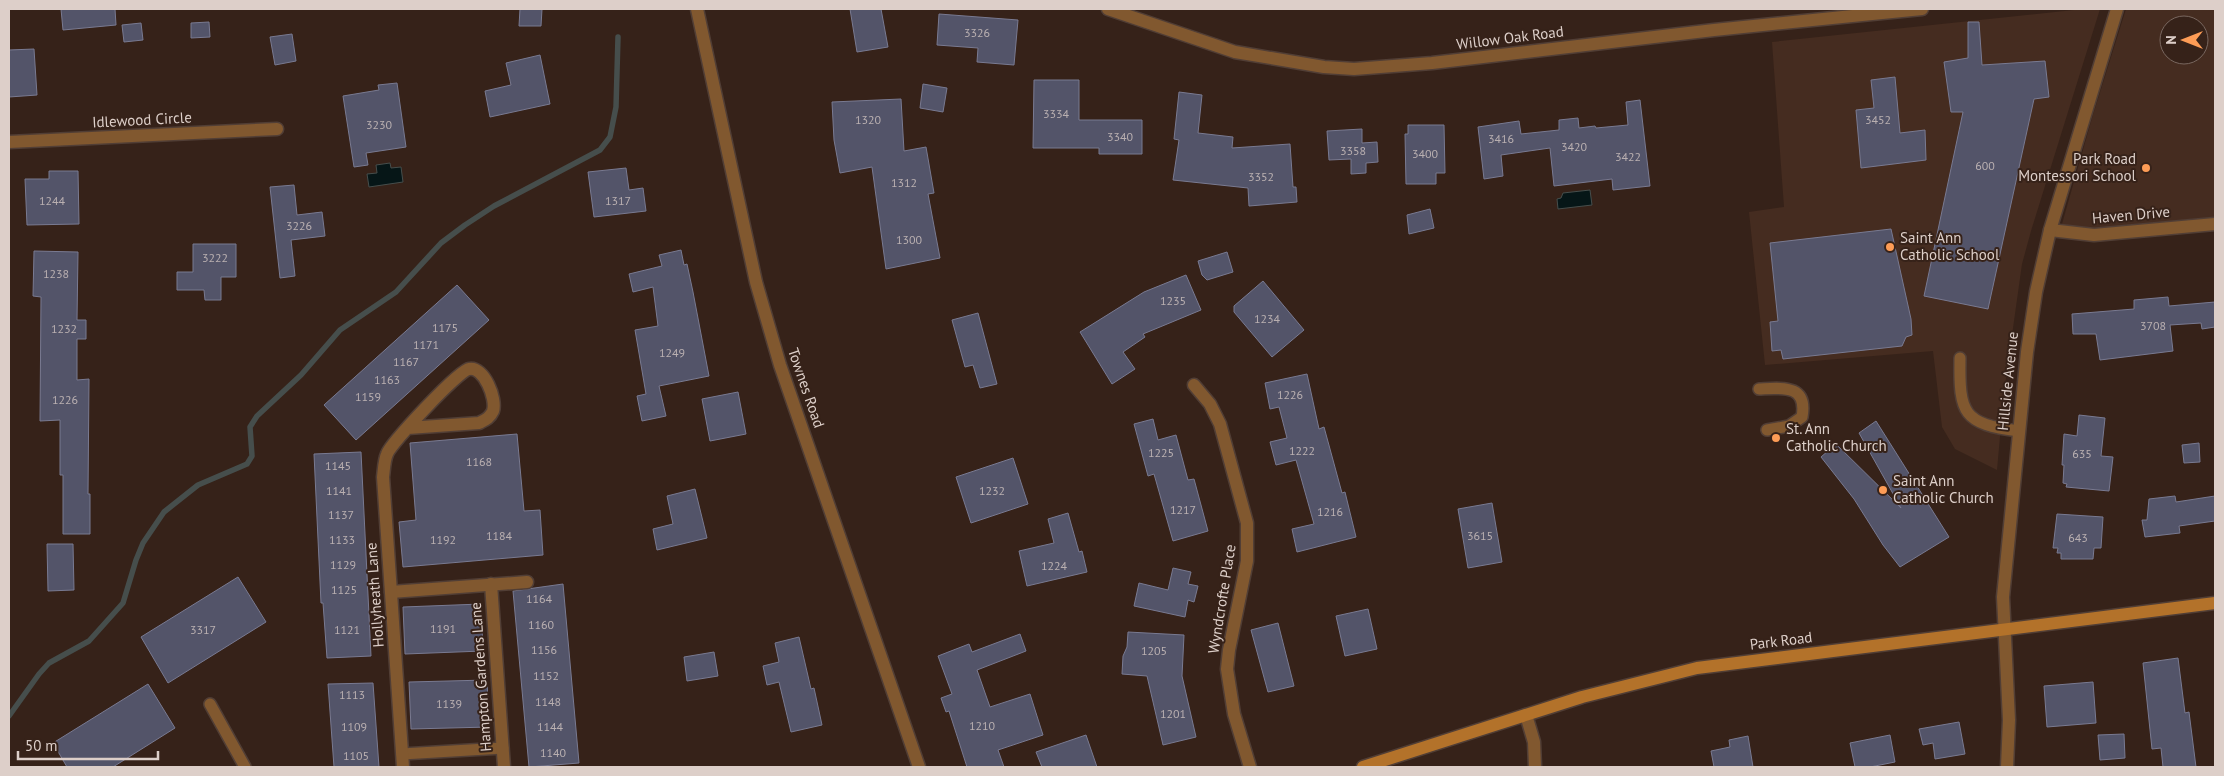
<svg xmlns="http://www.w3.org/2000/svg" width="2224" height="776" font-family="'PT Sans',sans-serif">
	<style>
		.built { fill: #452c20; fill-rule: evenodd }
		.water { fill: #061617; stroke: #464e4c }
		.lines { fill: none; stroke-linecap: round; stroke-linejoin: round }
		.stream { stroke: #464e4c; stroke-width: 5.5 }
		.building { fill: #535469; stroke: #797a91 }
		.lane-casing { stroke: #513e35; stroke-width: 14 }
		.street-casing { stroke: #513e35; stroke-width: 15 }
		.secondary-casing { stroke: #513e35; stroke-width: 15 }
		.lane { stroke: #81582f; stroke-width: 11 }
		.street { stroke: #81582f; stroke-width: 12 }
		.secondary { stroke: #b3722a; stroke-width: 12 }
		.poi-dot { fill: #fd9c56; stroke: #362219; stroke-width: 2 }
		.labels { text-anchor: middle; stroke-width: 4; stroke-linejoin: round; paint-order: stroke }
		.number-label { font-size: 12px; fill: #bab0b1 }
		.street-label { font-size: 15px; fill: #ddcfc9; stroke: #362219 }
		.poi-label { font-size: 15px; fill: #ddcfc9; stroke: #362219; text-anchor: start }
	</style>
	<rect width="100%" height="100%" fill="#362219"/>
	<g class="built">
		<polygon points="2083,9 2100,9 2031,231 2022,264 2004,392 1997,470 1955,449 1942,427 1933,351 1765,365 1749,212 1784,207 1772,42"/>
		<path d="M2126,9H2215V217L2088,229L2062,224L2092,118ZM2169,25H2199V55H2169Z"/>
	</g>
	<g class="water">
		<polygon points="390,163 391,168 401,167 403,182 369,187 367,174 377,173 376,165"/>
		<polygon points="1590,190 1592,205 1558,209 1557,199 1561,198 1563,193"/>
	</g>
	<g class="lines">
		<polyline class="stream" points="9,716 39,674 49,663 89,641 123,603 136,560 143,543 164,512 198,485 247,464 252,456 250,427 257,416 301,375 340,330 396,292 441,243 465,225 494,206 600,150 610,137 616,107 618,37"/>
	</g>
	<g class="building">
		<polygon points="61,9 115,9 116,25 63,30"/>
		<polygon points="520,9 542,9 541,26 519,26"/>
		<polygon points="850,9 881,9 888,47 857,52"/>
		<polygon points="939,14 1018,20 1014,65 977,62 978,48 937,45"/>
		<polygon points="209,22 210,37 191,38 191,23"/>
		<polygon points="1968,22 1979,22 1982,65 2045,61 2049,97 2034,99 1988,309 1924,296 1963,112 1951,112 1944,62 1968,58"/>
		<polygon points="141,23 143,40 124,42 122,25"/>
		<polygon points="292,34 296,61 275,65 270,37"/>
		<polygon points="34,49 37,95 9,97 9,50"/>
		<polygon points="540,55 550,104 490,117 485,91 511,85 506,63"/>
		<polygon points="1895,77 1900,133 1925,130 1926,160 1861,168 1856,110 1874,108 1871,80"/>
		<polygon points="1034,80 1079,80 1079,120 1142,120 1142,154 1099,154 1099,148 1033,148"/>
		<polygon points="397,83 406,147 366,153 368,165 354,167 343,96 379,90 378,85"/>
		<polygon points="923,84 947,88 943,112 920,108"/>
		<polygon points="1179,92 1202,95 1198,133 1233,137 1232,148 1290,144 1293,187 1296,187 1297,202 1249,206 1248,188 1173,180 1179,140 1174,139"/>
		<polygon points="901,99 904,151 926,147 934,193 928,194 940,258 886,269 872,167 840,173 834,140 832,102"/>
		<polygon points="1640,100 1650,186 1613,190 1612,179 1554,186 1550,148 1501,155 1503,176 1484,179 1478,127 1519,121 1521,134 1559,130 1559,120 1578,118 1579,128 1595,126 1596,128 1628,125 1626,102"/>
		<polygon points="1408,125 1444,125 1445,173 1436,173 1436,184 1406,184 1405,134 1408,134"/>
		<polygon points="1362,129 1362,143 1377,142 1378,162 1366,163 1366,173 1351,174 1351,159 1329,160 1327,131"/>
		<polygon points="626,168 629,190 643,188 646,211 594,217 588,172"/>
		<polygon points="49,171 78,171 79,224 27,225 25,179 49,179"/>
		<polygon points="294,185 297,215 322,212 325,236 291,240 295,276 280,278 270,187"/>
		<polygon points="1430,209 1434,228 1409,234 1407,215"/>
		<polygon points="1891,229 1911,319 1912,335 1906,337 1902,346 1783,359 1781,350 1772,351 1770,322 1778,321 1770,243"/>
		<polygon points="193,244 236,244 236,277 221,277 221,300 205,300 204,290 177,290 177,272 193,272"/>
		<polygon points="681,250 684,265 687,264 693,292 709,376 659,386 666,416 642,421 637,396 646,394 635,330 658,326 653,287 633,292 629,274 662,266 659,255"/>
		<polygon points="34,251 78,252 77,320 86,320 86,339 77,339 77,380 89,379 88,494 90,494 90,534 63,534 63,475 60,475 60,420 40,421 41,297 33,296"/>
		<polygon points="1227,252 1233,272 1207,280 1202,275 1198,261"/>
		<polygon points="1186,275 1201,310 1143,334 1145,337 1123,352 1135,369 1112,384 1080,332 1144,292"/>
		<polygon points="1263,281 1304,330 1272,357 1234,312 1234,306"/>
		<polygon points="457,285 489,320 356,440 324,405"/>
		<polygon points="2168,297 2169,306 2215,302 2215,327 2202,329 2201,323 2170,325 2173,351 2100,360 2096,334 2073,334 2072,314 2134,309 2134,300"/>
		<polygon points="978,313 997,384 980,388 973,365 965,367 952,320"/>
		<polygon points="1307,374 1319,429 1324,427 1342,493 1345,492 1356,537 1297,552 1292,529 1314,524 1296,460 1276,465 1270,442 1287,438 1279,407 1270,409 1265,383"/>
		<polygon points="738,392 746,434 710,441 702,399"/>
		<polygon points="2079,415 2105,418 2101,456 2113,457 2109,491 2066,487 2067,484 2063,483 2064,465 2062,465 2064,434 2077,436"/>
		<polygon points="1153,419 1158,440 1176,435 1188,480 1194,479 1208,531 1173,541 1154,474 1148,476 1134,424"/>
		<polygon points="1876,421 1949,537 1900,567 1883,545 1854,499 1821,457 1836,444 1901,508 1859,433"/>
		<polygon points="517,434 524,511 540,510 543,555 403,567 399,522 416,520 410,443"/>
		<polygon points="2199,443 2200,462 2184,463 2182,445"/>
		<polygon points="361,452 371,656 327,658 323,603 321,603 314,454"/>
		<polygon points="1013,458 1028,504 971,523 956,477"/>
		<polygon points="695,489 707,538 657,550 653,529 673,524 667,496"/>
		<polygon points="2175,496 2176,502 2215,496 2215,521 2179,526 2180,533 2145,537 2142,520 2147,520 2149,499"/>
		<polygon points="1492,503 1502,562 1468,568 1458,509"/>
		<polygon points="1068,513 1079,552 1082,551 1087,572 1027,586 1019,551 1054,543 1048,519"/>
		<polygon points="2057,514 2103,517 2101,548 2094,548 2093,559 2061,559 2061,553 2057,553 2058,548 2053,548"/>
		<polygon points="47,544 73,544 74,590 48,591"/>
		<polygon points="1173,568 1191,572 1188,584 1198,586 1194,602 1188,600 1185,617 1134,606 1139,583 1168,590"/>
		<polygon points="238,577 266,622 168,683 141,637"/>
		<polygon points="563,584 579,763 529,767 513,591"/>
		<polygon points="481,604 483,651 405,654 403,607"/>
		<polygon points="1368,609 1377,649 1345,656 1336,616"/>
		<polygon points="1278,623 1294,686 1268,692 1251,630"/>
		<polygon points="1128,632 1184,635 1182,676 1196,737 1163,745 1147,676 1122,674 1123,656 1127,647"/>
		<polygon points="1020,634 1026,651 977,670 990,707 1030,694 1043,735 998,750 1004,767 967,767 949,711 946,712 941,698 952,694 938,656 969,644 972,652"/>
		<polygon points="799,637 811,689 814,688 822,725 791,732 779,682 767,685 763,666 779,662 775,643"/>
		<polygon points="714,652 718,676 687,681 684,657"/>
		<polygon points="2178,658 2185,713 2189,712 2196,767 2163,767 2161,748 2152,749 2143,663"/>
		<polygon points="487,680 489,727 411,729 409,682"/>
		<polygon points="2093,682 2096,723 2047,727 2044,686"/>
		<polygon points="373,683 379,767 334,767 328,684"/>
		<polygon points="148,684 175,728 113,767 67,767 53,743"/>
		<polygon points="1959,722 1965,754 1935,759 1933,743 1923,745 1919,729"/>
		<polygon points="2124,734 2125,758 2100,760 2098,735"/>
		<polygon points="1086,735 1097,767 1042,767 1036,752"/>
		<polygon points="1890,735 1895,762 1870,767 1855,767 1850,743"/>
		<polygon points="1748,736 1753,767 1714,767 1711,751 1730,747 1729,740"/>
	</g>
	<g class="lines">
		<g class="lane-casing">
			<g id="lane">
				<path d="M1960,358C1959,414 1963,424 2019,431"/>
				<path d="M1759,389C1782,388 1808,384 1802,417L1789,426L1767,430"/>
				<polyline points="210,704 245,767"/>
				<polyline points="402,754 503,748"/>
			</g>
		</g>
		<g class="street-casing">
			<g id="street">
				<polyline points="697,9 756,282 780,365 919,767"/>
				<polyline points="1108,9 1235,52 1324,67 1354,69 1432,63 1714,30 1922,9"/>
				<polyline points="9,142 277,129"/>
				<polyline points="2050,230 2094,235 2215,224"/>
				<polyline points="1194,385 1210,404 1220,424 1247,523 1247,561 1229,650 1227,669 1234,714 1250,767"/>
				<polyline points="491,584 504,767"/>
				<polyline points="391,592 527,582"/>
				<polyline points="1526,715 1534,742 1535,767"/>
				<path d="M403,767L383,477C384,470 384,461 387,454C391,443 459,370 469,369C484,366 497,399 493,411C490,418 485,420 479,423L408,428"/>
				<polyline points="2007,767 2009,720 2003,597 2027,352 2036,292 2050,230 2117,9"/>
			</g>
		</g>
		<g class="secondary-casing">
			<polyline id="secondary" points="1363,767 1582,697 1697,668 2215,603"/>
		</g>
		<use href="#lane" class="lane"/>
		<use href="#street" class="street"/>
		<use href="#secondary" class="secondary"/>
	</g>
	<g class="poi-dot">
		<circle cx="2146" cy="168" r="5"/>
		<circle cx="1890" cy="247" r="5"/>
		<circle cx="1776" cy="438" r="5"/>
		<circle cx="1883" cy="490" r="5"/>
	</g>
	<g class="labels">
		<g class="number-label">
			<text x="977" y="37">3326</text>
			<text x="1056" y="118">3334</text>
			<text x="868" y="124">1320</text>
			<text x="1878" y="124">3452</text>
			<text x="379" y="129">3230</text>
			<text x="1120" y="141">3340</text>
			<text x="1501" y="143">3416</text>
			<text x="1574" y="151">3420</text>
			<text x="1353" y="155">3358</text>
			<text x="1425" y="158">3400</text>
			<text x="1628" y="161">3422</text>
			<text x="1985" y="170">600</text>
			<text x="1261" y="181">3352</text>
			<text x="904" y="187">1312</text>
			<text x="52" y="205">1244</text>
			<text x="618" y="205">1317</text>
			<text x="299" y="230">3226</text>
			<text x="909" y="244">1300</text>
			<text x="215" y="262">3222</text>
			<text x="56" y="278">1238</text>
			<text x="1173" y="305">1235</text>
			<text x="1267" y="323">1234</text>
			<text x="2153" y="330">3708</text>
			<text x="445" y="332">1175</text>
			<text x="64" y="333">1232</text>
			<text x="426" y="349">1171</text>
			<text x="672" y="357">1249</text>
			<text x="406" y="366">1167</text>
			<text x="387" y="384">1163</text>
			<text x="1290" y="399">1226</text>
			<text x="368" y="401">1159</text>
			<text x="65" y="404">1226</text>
			<text x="1302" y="455">1222</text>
			<text x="1161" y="457">1225</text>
			<text x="2082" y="458">635</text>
			<text x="479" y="466">1168</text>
			<text x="338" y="470">1145</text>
			<text x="339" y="495">1141</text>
			<text x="992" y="495">1232</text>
			<text x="1183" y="514">1217</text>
			<text x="1330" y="516">1216</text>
			<text x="341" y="519">1137</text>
			<text x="499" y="540">1184</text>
			<text x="1480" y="540">3615</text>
			<text x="2078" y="542">643</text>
			<text x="342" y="544">1133</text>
			<text x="443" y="544">1192</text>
			<text x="343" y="569">1129</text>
			<text x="1054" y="570">1224</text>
			<text x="344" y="594">1125</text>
			<text x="539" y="603">1164</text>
			<text x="541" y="629">1160</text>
			<text x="443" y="633">1191</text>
			<text x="203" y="634">3317</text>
			<text x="347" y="634">1121</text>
			<text x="544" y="654">1156</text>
			<text x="1154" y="655">1205</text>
			<text x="546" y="680">1152</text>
			<text x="352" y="699">1113</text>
			<text x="548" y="706">1148</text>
			<text x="449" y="708">1139</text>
			<text x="1173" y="718">1201</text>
			<text x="982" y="730">1210</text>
			<text x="354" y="731">1109</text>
			<text x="550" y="731">1144</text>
			<text x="553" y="757">1140</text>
			<text x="356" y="760">1105</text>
		</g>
		<g class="street-label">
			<text transform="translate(1510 38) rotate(-7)" y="5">Willow Oak Road</text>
			<text transform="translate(142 120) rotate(-3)" y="5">Idlewood Circle</text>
			<text transform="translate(2131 215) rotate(-5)" y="5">Haven Drive</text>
			<text transform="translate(2008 381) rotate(-84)" y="5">Hillside Avenue</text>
			<text transform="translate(806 388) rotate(71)" y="5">Townes Road</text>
			<text transform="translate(375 595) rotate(-94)" y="5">Hollyheath Lane</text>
			<text transform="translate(1222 599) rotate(-81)" y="5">Wyndcrofte Place</text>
			<text transform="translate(1781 641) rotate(-7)" y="5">Park Road</text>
			<text transform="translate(481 677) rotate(-94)" y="5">Hampton Gardens Lane</text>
		</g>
		<g class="poi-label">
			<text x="2136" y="164" text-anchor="end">Park Road<tspan x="2136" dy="17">Montessori School</tspan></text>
			<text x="1900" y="243">Saint Ann<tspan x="1900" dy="17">Catholic School</tspan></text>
			<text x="1786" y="434">St. Ann<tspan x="1786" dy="17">Catholic Church</tspan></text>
			<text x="1893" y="486">Saint Ann<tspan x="1893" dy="17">Catholic Church</tspan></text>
		</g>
	</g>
	<rect width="2224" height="776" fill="none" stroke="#ddcfc9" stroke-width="20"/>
	<g transform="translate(2184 40) rotate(270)"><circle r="24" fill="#362219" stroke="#79675f"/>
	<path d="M0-4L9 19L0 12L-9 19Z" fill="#fd9c56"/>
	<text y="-8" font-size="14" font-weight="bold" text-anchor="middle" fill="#ddcfc9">N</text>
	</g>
	<path d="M18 751v8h140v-8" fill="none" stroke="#ddcfc9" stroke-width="2.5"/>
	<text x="25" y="751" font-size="15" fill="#ddcfc9" stroke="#362219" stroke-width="4" paint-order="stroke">50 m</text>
</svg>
